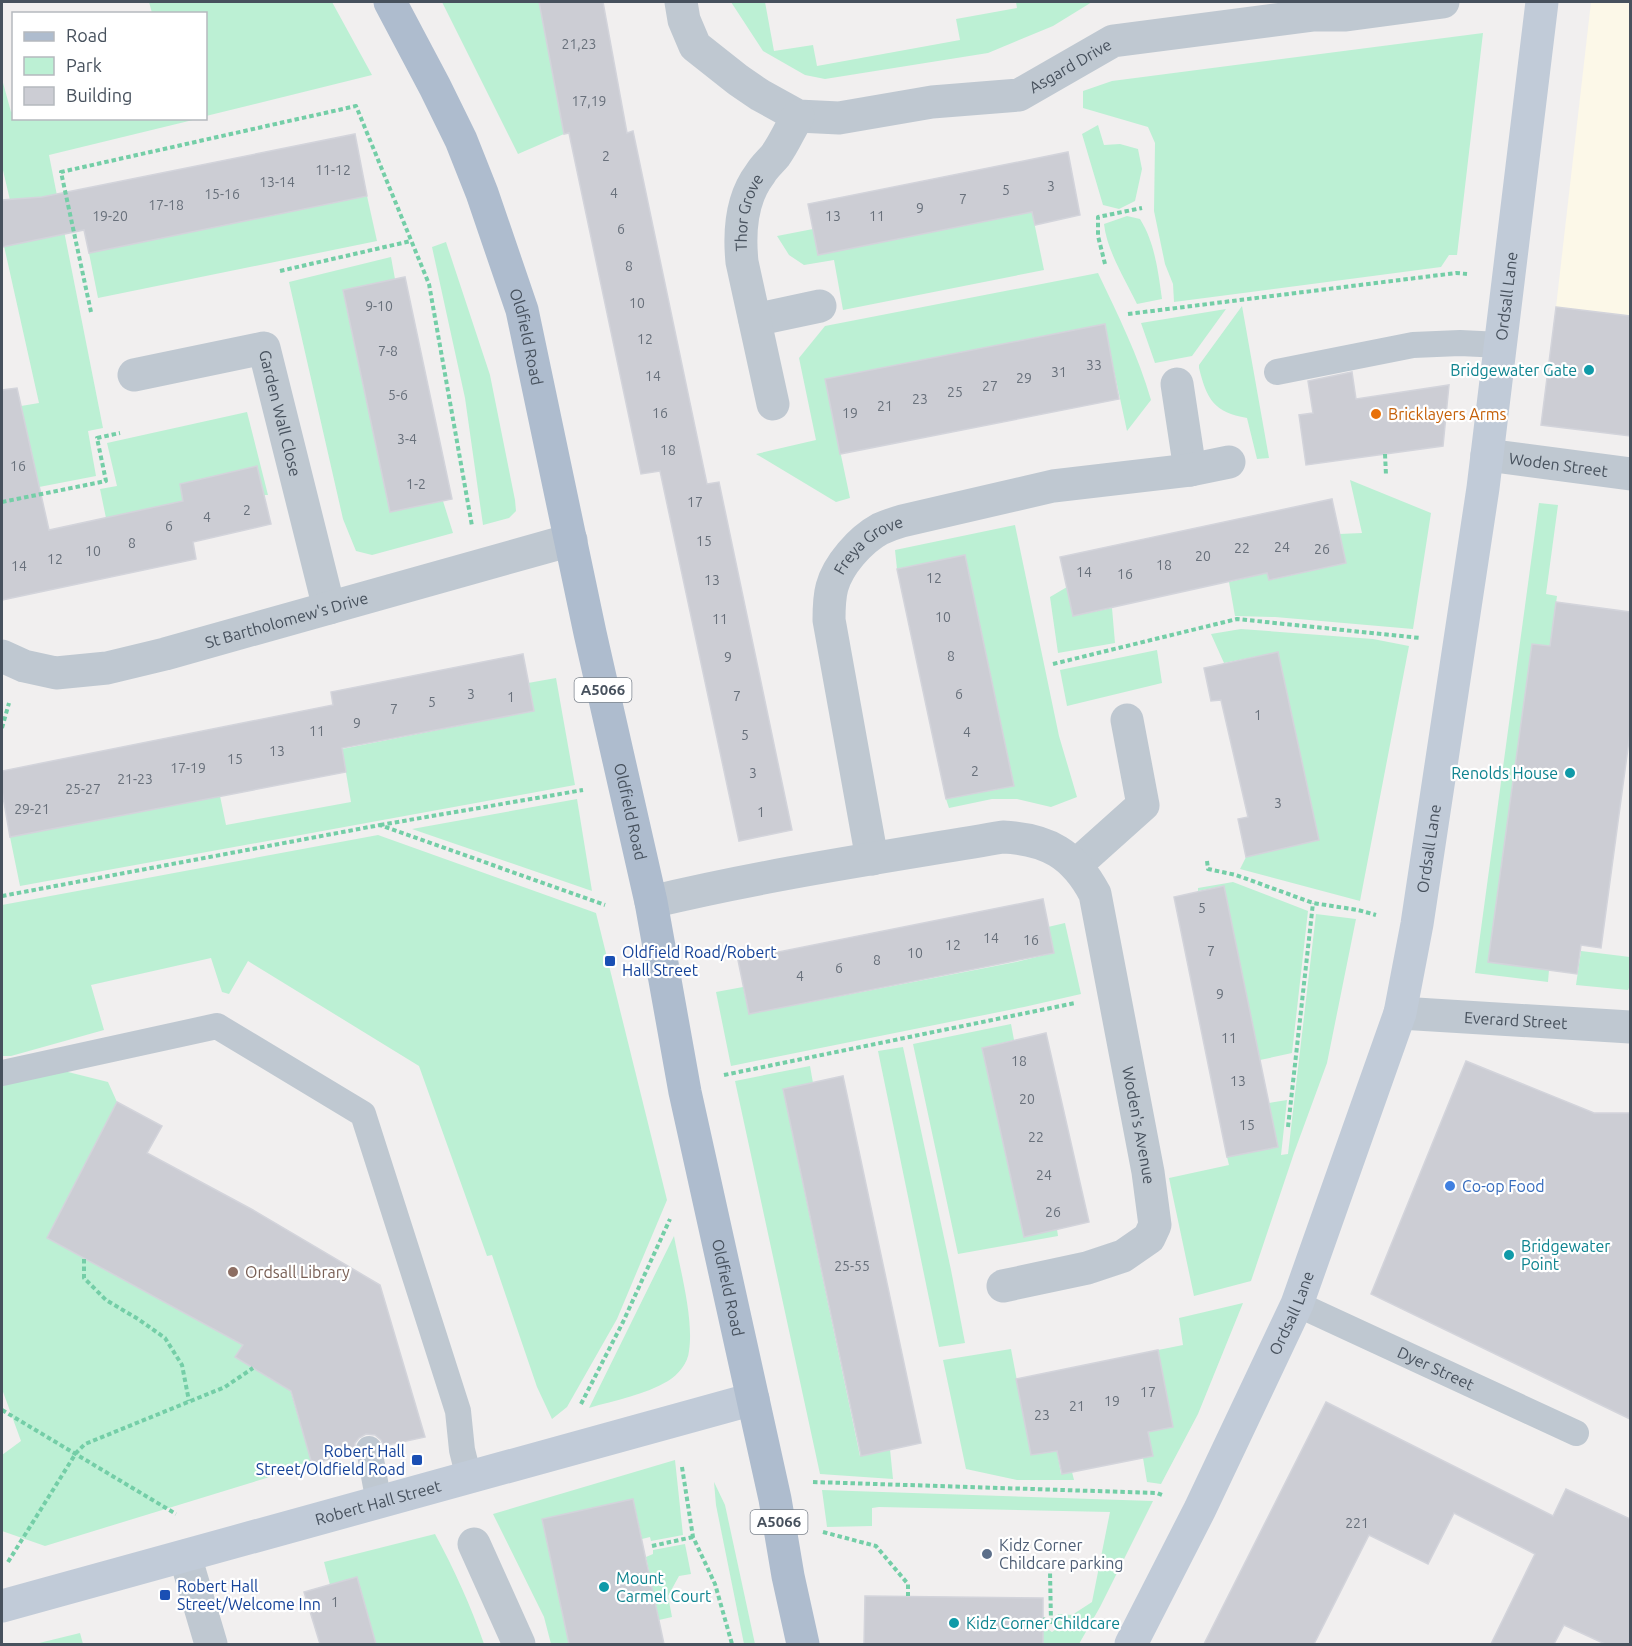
<svg xmlns="http://www.w3.org/2000/svg" width="1632" height="1646" font-family="Ubuntu,sans-serif">
	<style>
		.commercial { fill: #fcf8e8 }
		.green { fill: #bcf0d4 }
		.building { fill: #cccdd4; stroke: #d3d4db; stroke-width: 1.5 }
		.lines { fill: none; stroke-linecap: round; stroke-linejoin: round }
		.path { stroke: #74cea7; stroke-width: 4; stroke-dasharray: 4.5 3; stroke-linecap: butt }
		.lane { stroke: #bfc8d1; stroke-width: 26 }
		.street { stroke: #bfc8d1; stroke-width: 33 }
		.secondary { stroke: #c1cbd8; stroke-width: 33 }
		.primary { stroke: #aebcce; stroke-width: 33 }
		.culture-dot { fill: #0f9aa8; stroke: #fff; stroke-width: 2 }
		.food-dot { fill: #e8710a; stroke: #fff; stroke-width: 2 }
		.transit-dot { fill: #1a4fb4; stroke: #fff; stroke-width: 2 }
		.shop-dot { fill: #3f7fe0; stroke: #fff; stroke-width: 2 }
		.education-dot { fill: #8d6e63; stroke: #fff; stroke-width: 2 }
		.service-dot { fill: #5c6f8a; stroke: #fff; stroke-width: 2 }
		.labels { text-anchor: middle; stroke-width: 4.5; stroke-linejoin: round; paint-order: stroke }
		.number-label { font-size: 14px; fill: #68707b }
		.shield { fill: #fff; stroke: #7e858e; stroke-width: 1.5 }
		.shield-label { font-size: 15px; font-weight: bold; fill: #47515d }
		.street-label { font-size: 16px; fill: #47515d; stroke: #fff }
		.culture-label { font-size: 16px; fill: #0d838f; stroke: #fff; text-anchor: start }
		.food-label { font-size: 16px; fill: #c56008; stroke: #fff; text-anchor: start }
		.transit-label { font-size: 16px; fill: #164399; stroke: #fff; text-anchor: start }
		.shop-label { font-size: 16px; fill: #366cbe; stroke: #fff; text-anchor: start }
		.education-label { font-size: 16px; fill: #785e54; stroke: #fff; text-anchor: start }
		.service-label { font-size: 16px; fill: #4e5e75; stroke: #fff; text-anchor: start }
	</style>
	<rect width="100%" height="100%" fill="#f1efef"/>
	<polygon class="commercial" points="1591,2 1630,2 1630,316 1556,307"/>
	<g class="green">
		<polygon points="149,2 332,2 372,75 206,116 206,14 152,13"/>
		<polygon points="442,2 539,2 564,134 518,154"/>
		<polygon points="731,2 765,2 774,51 813,45 817,66 960,40 956,19 1017,8 1016,2 1092,2 1053,26 988,53 825,79 805,75 763,51"/>
		<polygon points="1483,33 1457,255 1449,255 1441,267 1174,302 1173,284 1165,264 1154,211 1155,143 1148,127 1083,108 1083,91 1112,81"/>
		<polygon points="2,79 11,112 13,111 14,118 197,119 49,155 103,428 88,431 96,476 8,493 38,482 21,406 39,403 4,246 20,243 2,166"/>
		<polygon points="1098,125 1104,145 1120,144 1138,149 1142,169 1135,201 1119,209 1103,205 1082,134"/>
		<polygon points="367,196 377,241 98,298 89,253"/>
		<polygon points="1032,212 1044,270 843,310 834,260 804,265 789,255 777,236 813,229"/>
		<path d="M1127,216L1140,219C1155,243 1158,271 1162,299L1137,304C1125,279 1107,251 1104,224Z"/>
		<polygon points="446,242 490,375 515,500 516,511 509,518 483,525 465,398 432,247"/>
		<polygon points="391,257 395,279 343,291 390,512 443,501 453,533 372,555 356,551 343,519 289,282"/>
		<path d="M1098,273C1118,315 1138,355 1151,400L1127,431L1104,324L825,379L850,498L836,502L756,454L816,440L799,358L825,326Z"/>
		<path d="M1242,306L1269,458L1257,459L1247,418C1214,412 1207,400 1199,368V365Z"/>
		<polygon points="1226,309 1192,356 1155,363 1141,323"/>
		<polygon points="247,412 268,495 264,495 257,467 180,484 183,501 106,518 100,489 117,486 107,443"/>
		<polygon points="1350,480 1431,513 1413,629 1275,617 1235,616 1229,582 1267,573 1270,580 1346,563 1339,534 1362,533"/>
		<polygon points="1539,503 1558,505 1546,594 1557,596 1550,646 1532,644 1488,962 1549,970 1548,982 1475,973"/>
		<polygon points="1015,525 1059,736 1077,797 1051,807 1017,799 992,799 949,808 946,799 1013,785 965,555 897,569 895,550"/>
		<polygon points="1067,587 1073,616 1112,608 1115,643 1058,653 1050,597"/>
		<polygon points="1241,629 1373,639 1409,646 1360,901 1240,869 1246,857 1319,840 1278,652 1224,663 1211,634"/>
		<polygon points="1157,650 1162,683 1067,706 1060,670"/>
		<polygon points="556,678 575,785 20,886 10,837 220,796 226,825 351,802 342,749 534,711 528,683"/>
		<polygon points="577,799 592,891 412,829"/>
		<polygon points="378,835 596,913 667,1200 617,1319 567,1407 552,1419 537,1387 492,1255 487,1256 419,1066 248,961 229,994 222,992 211,958 91,985 104,1030 11,1056 2,1056 2,905"/>
		<polygon points="1233,882 1308,911 1292,1053 1260,1060 1223,886 1198,891 1198,888"/>
		<polygon points="1316,914 1356,919 1327,1063 1294,1153 1251,1281 1194,1296 1169,1178 1229,1165 1227,1157 1278,1147 1269,1103 1287,1100 1281,1155 1288,1154"/>
		<polygon points="1065,923 1081,994 1024,1007 731,1066 716,992 743,987 749,1014 1016,962 1053,953 1048,927"/>
		<polygon points="1581,951 1630,957 1630,986 1628,990 1576,985"/>
		<polygon points="1011,1024 1014,1040 982,1048 1024,1236 1057,1229 1058,1236 958,1254 913,1044"/>
		<polygon points="903,1047 951,1270 965,1343 939,1347 878,1051"/>
		<polygon points="810,1066 813,1083 783,1089 860,1456 890,1449 893,1479 820,1474 735,1081"/>
		<polygon points="60,1070 108,1082 117,1102 47,1238 243,1345 235,1357 271,1379 282,1362 312,1464 45,1546 2,1531 2,1455 21,1441 2,1389 2,1086"/>
		<path d="M674,1236C680,1270 694,1318 689,1351C688,1363 678,1375 668,1381C645,1395 615,1400 589,1408Z"/>
		<polygon points="1243,1303 1198,1414 1161,1484 1147,1482 1143,1458 1153,1456 1148,1432 1173,1427 1158,1350 1183,1345 1179,1318"/>
		<polygon points="1011,1349 1031,1455 1057,1451 1061,1474 1072,1472 1074,1480 1017,1480 966,1469 943,1360"/>
		<polygon points="675,1460 683,1535 651,1541 650,1537 642,1539 633,1499 543,1519 569,1644 551,1644 544,1617 493,1514"/>
		<polygon points="714,1482 725,1505 755,1644 744,1644 716,1505"/>
		<polygon points="822,1490 1153,1501 1100,1607 1079,1644 1043,1644 1043,1626 1052,1632 1055,1630 1058,1614 1072,1615 1092,1602 1110,1512 879,1507 872,1508 872,1526 827,1527"/>
		<path d="M435,1534C454,1569 471,1606 484,1644H376L357,1578L330,1585L324,1562Z"/>
		<polygon points="685,1544 691,1574 679,1576 668,1596 672,1617 659,1620 646,1557 653,1554 653,1550"/>
		<polygon points="80,1633 83,1644 35,1644"/>
	</g>
	<g class="building">
		<polygon points="539,2 603,2 627,133 633,131 707,484 719,482 792,830 739,841 660,471 641,474 569,133 564,134"/>
		<polygon points="355,134 367,196 89,253 84,230 2,247 2,200 42,197"/>
		<polygon points="1068,152 1080,215 1035,225 1032,212 818,255 808,204"/>
		<polygon points="405,277 452,499 390,512 343,290"/>
		<polygon points="1556,307 1630,316 1630,436 1541,425"/>
		<polygon points="1105,324 1119,399 840,454 825,379"/>
		<polygon points="1352,372 1356,399 1449,385 1443,446 1306,465 1299,415 1313,413 1308,381"/>
		<polygon points="17,388 49,530 183,501 180,484 257,466 271,524 193,542 196,559 2,600 2,390"/>
		<polygon points="1332,499 1346,563 1269,580 1267,573 1073,616 1060,557"/>
		<polygon points="965,555 1014,786 946,799 897,569"/>
		<polygon points="1556,602 1630,612 1630,733 1601,948 1581,945 1577,974 1488,962 1532,644 1550,646"/>
		<polygon points="1278,652 1319,840 1246,857 1238,819 1248,817 1221,700 1211,701 1204,668"/>
		<polygon points="523,654 534,711 342,748 346,772 10,837 2,791 2,771 333,705 331,692"/>
		<polygon points="1224,886 1278,1147 1227,1157 1174,897"/>
		<polygon points="1043,899 1054,953 749,1014 738,960"/>
		<polygon points="1046,1033 1089,1222 1024,1237 982,1048"/>
		<polygon points="1466,1061 1594,1113 1630,1113 1630,1419 1371,1294"/>
		<polygon points="843,1076 921,1443 861,1456 783,1089"/>
		<polygon points="117,1102 162,1126 147,1153 253,1210 380,1285 425,1437 384,1446 381,1440 375,1435 366,1434 359,1438 355,1443 354,1453 312,1464 291,1391 235,1357 243,1345 47,1238"/>
		<polygon points="1158,1350 1173,1427 1148,1432 1153,1456 1062,1474 1057,1451 1031,1455 1016,1379"/>
		<polygon points="1326,1402 1553,1516 1566,1489 1630,1519 1630,1644 1605,1644 1564,1625 1554,1644 1491,1644 1535,1554 1454,1513 1428,1564 1369,1535 1314,1644 1204,1644"/>
		<polygon points="633,1499 664,1644 569,1644 542,1519"/>
		<polygon points="357,1577 376,1644 320,1644 304,1592"/>
		<polygon points="865,1596 1043,1598 1043,1644 864,1644"/>
	</g>
	<g class="lines">
		<g class="path">
			<polyline points="1105,264 1098,236 1098,217 1142,208"/>
			<polyline points="280,271 411,241"/>
			<polyline points="91,312 61,172 356,106 429,284 472,526"/>
			<polyline points="1128,314 1456,273 1467,274"/>
			<polyline points="1385,454 1386,475"/>
			<polyline points="2,502 106,481 97,438 120,433"/>
			<polyline points="1053,664 1237,619 1420,638"/>
			<polyline points="2,728 9,703"/>
			<polyline points="380,825 583,790"/>
			<polyline points="1207,861 1208,869 1236,875 1313,903 1358,910 1376,915"/>
			<polyline points="2,896 380,825 605,905"/>
			<polyline points="724,1075 1075,1003"/>
			<polyline points="1288,1127 1313,903"/>
			<polyline points="84,1259 84,1278 106,1300 138,1319 165,1338 182,1365 189,1401"/>
			<polyline points="581,1404 623,1322 670,1219"/>
			<polyline points="2,1410 176,1514"/>
			<polyline points="682,1467 693,1537 715,1584 732,1644"/>
			<polyline points="813,1482 1157,1493 1162,1495"/>
			<polyline points="823,1532 876,1546 908,1584 908,1596"/>
			<polyline points="652,1546 693,1537"/>
			<polyline points="8,1562 76,1453 85,1444 225,1387 253,1368"/>
			<polyline points="1043,1619 1051,1622 1050,1571"/>
		</g>
		<g class="lane">
			<polyline points="1277,372 1413,345 1460,343 1501,345"/>
			<polyline points="2,1073 217,1026 363,1114 458,1411 462,1450 469,1478"/>
			<path id="s1" d="M1297,1304L1576,1433"/>
			<polyline points="369,1449 379,1503"/>
		</g>
		<g class="street">
			<path id="s2" d="M681,2L684,20L695,46L738,80L760,95L798,116L839,118L932,102L1019,95L1113,41L1314,15H1346L1443,2"/>
			<polyline points="755,320 820,306"/>
			<path id="s3" d="M134,375L264,348L329,608"/>
			<polyline points="1177,384 1190,470"/>
			<path id="s4" d="M773,404L742,262C739,232 741,199 760,174C764,167 770,162 775,156C784,144 790,129 798,116"/>
			<path id="s5" d="M1487,455L1630,474"/>
			<path id="s6" d="M2,656L24,666L56,673L107,668L165,654L571,540"/>
			<path id="s7" d="M872,859L829,620C829,609 829,598 832,587C838,565 860,540 880,529C887,526 895,523 902,521L1053,486L1190,470L1229,462"/>
			<polyline points="1076,865 1143,805 1127,720"/>
			<path id="s8" d="M651,902C767,874 885,857 1003,837C1047,839 1074,854 1095,894L1148,1172L1155,1225L1149,1238L1123,1256L1087,1268L1003,1286"/>
			<path id="s9" d="M1400,1013L1630,1027"/>
			<polyline points="474,1544 519,1644"/>
			<polyline points="185,1556 211,1644"/>
		</g>
		<g class="secondary">
			<path id="s10" d="M2,1606L753,1399"/>
			<path id="s11" d="M1131,1644L1200,1509L1297,1304L1400,1013L1417,924L1483,488L1542,2"/>
		</g>
		<path class="primary" id="s12" d="M390,2L435,87L461,140L482,193L522,310L590,633L651,902L685,1092L775,1499L788,1576L803,1644"/>
	</g>
	<g class="culture-dot">
		<circle cx="1589" cy="370" r="6"/>
		<circle cx="1570" cy="773" r="6"/>
		<circle cx="1509" cy="1255" r="6"/>
		<circle cx="604" cy="1587" r="6"/>
		<circle cx="954" cy="1623" r="6"/>
	</g>
	<circle class="food-dot" cx="1376" cy="414" r="6"/>
	<g class="transit-dot">
		<rect x="604" y="955" width="12" height="12" rx="3"/>
		<rect x="411" y="1454" width="12" height="12" rx="3"/>
		<rect x="159" y="1589" width="12" height="12" rx="3"/>
	</g>
	<circle class="shop-dot" cx="1450" cy="1186" r="6"/>
	<circle class="education-dot" cx="233" cy="1272" r="6"/>
	<circle class="service-dot" cx="987" cy="1554" r="6"/>
	<g class="labels">
		<g class="number-label">
			<text x="579" y="49">21,23</text>
			<text x="589" y="106">17,19</text>
			<text x="606" y="161">2</text>
			<text x="333" y="175">11-12</text>
			<text x="277" y="187">13-14</text>
			<text x="1051" y="191">3</text>
			<text x="1006" y="195">5</text>
			<text x="614" y="198">4</text>
			<text x="222" y="199">15-16</text>
			<text x="963" y="204">7</text>
			<text x="166" y="210">17-18</text>
			<text x="920" y="213">9</text>
			<text x="110" y="221">19-20</text>
			<text x="833" y="221">13</text>
			<text x="877" y="221">11</text>
			<text x="621" y="234">6</text>
			<text x="629" y="271">8</text>
			<text x="637" y="308">10</text>
			<text x="379" y="311">9-10</text>
			<text x="645" y="344">12</text>
			<text x="388" y="356">7-8</text>
			<text x="1094" y="370">33</text>
			<text x="1059" y="377">31</text>
			<text x="653" y="381">14</text>
			<text x="1024" y="383">29</text>
			<text x="990" y="391">27</text>
			<text x="955" y="397">25</text>
			<text x="398" y="400">5-6</text>
			<text x="920" y="404">23</text>
			<text x="885" y="411">21</text>
			<text x="660" y="418">16</text>
			<text x="850" y="418">19</text>
			<text x="407" y="444">3-4</text>
			<text x="668" y="455">18</text>
			<text x="18" y="471">16</text>
			<text x="416" y="489">1-2</text>
			<text x="695" y="507">17</text>
			<text x="247" y="515">2</text>
			<text x="207" y="522">4</text>
			<text x="169" y="531">6</text>
			<text x="704" y="546">15</text>
			<text x="132" y="548">8</text>
			<text x="1282" y="552">24</text>
			<text x="1242" y="553">22</text>
			<text x="1322" y="554">26</text>
			<text x="93" y="556">10</text>
			<text x="1203" y="561">20</text>
			<text x="55" y="564">12</text>
			<text x="1164" y="570">18</text>
			<text x="19" y="571">14</text>
			<text x="1084" y="577">14</text>
			<text x="1125" y="579">16</text>
			<text x="934" y="583">12</text>
			<text x="712" y="585">13</text>
			<text x="943" y="622">10</text>
			<text x="720" y="624">11</text>
			<text x="951" y="661">8</text>
			<text x="728" y="662">9</text>
			<text x="471" y="699">3</text>
			<text x="959" y="699">6</text>
			<text x="737" y="701">7</text>
			<text x="511" y="702">1</text>
			<text x="432" y="707">5</text>
			<text x="394" y="714">7</text>
			<text x="1258" y="720">1</text>
			<text x="357" y="728">9</text>
			<text x="317" y="736">11</text>
			<text x="967" y="737">4</text>
			<text x="745" y="740">5</text>
			<text x="277" y="756">13</text>
			<text x="235" y="764">15</text>
			<text x="188" y="773">17-19</text>
			<text x="975" y="776">2</text>
			<text x="753" y="778">3</text>
			<text x="135" y="784">21-23</text>
			<text x="83" y="794">25-27</text>
			<text x="1278" y="808">3</text>
			<text x="32" y="814">29-21</text>
			<text x="761" y="817">1</text>
			<text x="1202" y="913">5</text>
			<text x="991" y="943">14</text>
			<text x="1031" y="945">16</text>
			<text x="953" y="950">12</text>
			<text x="1211" y="956">7</text>
			<text x="915" y="958">10</text>
			<text x="877" y="965">8</text>
			<text x="839" y="973">6</text>
			<text x="800" y="981">4</text>
			<text x="1220" y="999">9</text>
			<text x="1229" y="1043">11</text>
			<text x="1019" y="1066">18</text>
			<text x="1238" y="1086">13</text>
			<text x="1027" y="1104">20</text>
			<text x="1247" y="1130">15</text>
			<text x="1036" y="1142">22</text>
			<text x="1044" y="1180">24</text>
			<text x="1053" y="1217">26</text>
			<text x="852" y="1271">25-55</text>
			<text x="1148" y="1397">17</text>
			<text x="1112" y="1406">19</text>
			<text x="1077" y="1411">21</text>
			<text x="1042" y="1420">23</text>
			<text x="1357" y="1528">221</text>
			<text x="335" y="1607">1</text>
		</g>
		<g class="shield">
			<rect x="574.5" y="678" width="57" height="24" rx="4.5"/>
			<rect x="750.5" y="1510" width="57" height="24" rx="4.5"/>
		</g>
		<g class="shield-label">
			<text x="603" y="695">A5066</text>
			<text x="779" y="1527">A5066</text>
		</g>
		<g class="street-label">
			<text dy="6" stroke="none"><textPath href="#s2" startOffset="453">Asgard Drive</textPath></text>
			<text dy="6" stroke="none"><textPath href="#s4" startOffset="196">Thor Grove</textPath></text>
			<text dy="6" stroke="none"><textPath href="#s11" startOffset="1412">Ordsall Lane</textPath></text>
			<text dy="6" stroke="none"><textPath href="#s12" startOffset="363">Oldfield Road</textPath></text>
			<text dy="6" stroke="none"><textPath href="#s3" startOffset="200">Garden Wall Close</textPath></text>
			<text dy="6" stroke="none"><textPath href="#s5" startOffset="72">Woden Street</textPath></text>
			<text dy="6" stroke="none"><textPath href="#s7" startOffset="334">Freya Grove</textPath></text>
			<text dy="6" stroke="none"><textPath href="#s6" startOffset="294">St Bartholomew's Drive</textPath></text>
			<text dy="6" stroke="none"><textPath href="#s12" startOffset="849">Oldfield Road</textPath></text>
			<text dy="6" stroke="none"><textPath href="#s11" startOffset="854">Ordsall Lane</textPath></text>
			<text dy="6" stroke="none"><textPath href="#s9" startOffset="116">Everard Street</textPath></text>
			<text dy="6" stroke="none"><textPath href="#s8" startOffset="708">Woden's Avenue</textPath></text>
			<text dy="6" stroke="none"><textPath href="#s12" startOffset="1335">Oldfield Road</textPath></text>
			<text dy="6" stroke="none"><textPath href="#s11" startOffset="368">Ordsall Lane</textPath></text>
			<text dy="6" stroke="none"><textPath href="#s1" startOffset="153">Dyer Street</textPath></text>
			<text dy="6" stroke="none"><textPath href="#s10" startOffset="390">Robert Hall Street</textPath></text>
		</g>
		<g class="culture-label">
			<text x="1577" y="376" text-anchor="end">Bridgewater Gate</text>
			<text x="1558" y="779" text-anchor="end">Renolds House</text>
			<text x="1521" y="1252">Bridgewater<tspan x="1521" dy="18">Point</tspan></text>
			<text x="616" y="1584">Mount<tspan x="616" dy="18">Carmel Court</tspan></text>
			<text x="966" y="1629">Kidz Corner Childcare</text>
		</g>
		<g class="food-label">
			<text x="1388" y="420">Bricklayers Arms</text>
		</g>
		<g class="transit-label">
			<text x="622" y="958">Oldfield Road/Robert<tspan x="622" dy="18">Hall Street</tspan></text>
			<text x="405" y="1457" text-anchor="end">Robert Hall<tspan x="405" dy="18">Street/Oldfield Road</tspan></text>
			<text x="177" y="1592">Robert Hall<tspan x="177" dy="18">Street/Welcome Inn</tspan></text>
		</g>
		<g class="shop-label">
			<text x="1462" y="1192">Co-op Food</text>
		</g>
		<g class="education-label">
			<text x="245" y="1278">Ordsall Library</text>
		</g>
		<g class="service-label">
			<text x="999" y="1551">Kidz Corner<tspan x="999" dy="18">Childcare parking</tspan></text>
		</g>
	</g>
	<rect width="1632" height="1646" fill="none" stroke="#47515d" stroke-width="6"/>
	<rect x="12" y="12" width="195" height="108" fill="#ffffff" stroke="#b5b9be" stroke-width="1.5"/>
	<rect x="24" y="32" width="30" height="9" fill="#aebcce" stroke="#b5b9be" stroke-width="1.5"/>
	<text x="66" y="42" font-size="18" fill="#47515d">Road</text>
	<rect x="24" y="57" width="30" height="18" fill="#bcf0d4" stroke="#b5b9be" stroke-width="1.5"/>
	<text x="66" y="72" font-size="18" fill="#47515d">Park</text>
	<rect x="24" y="87" width="30" height="18" fill="#cccdd4" stroke="#b5b9be" stroke-width="1.5"/>
	<text x="66" y="102" font-size="18" fill="#47515d">Building</text>
</svg>
